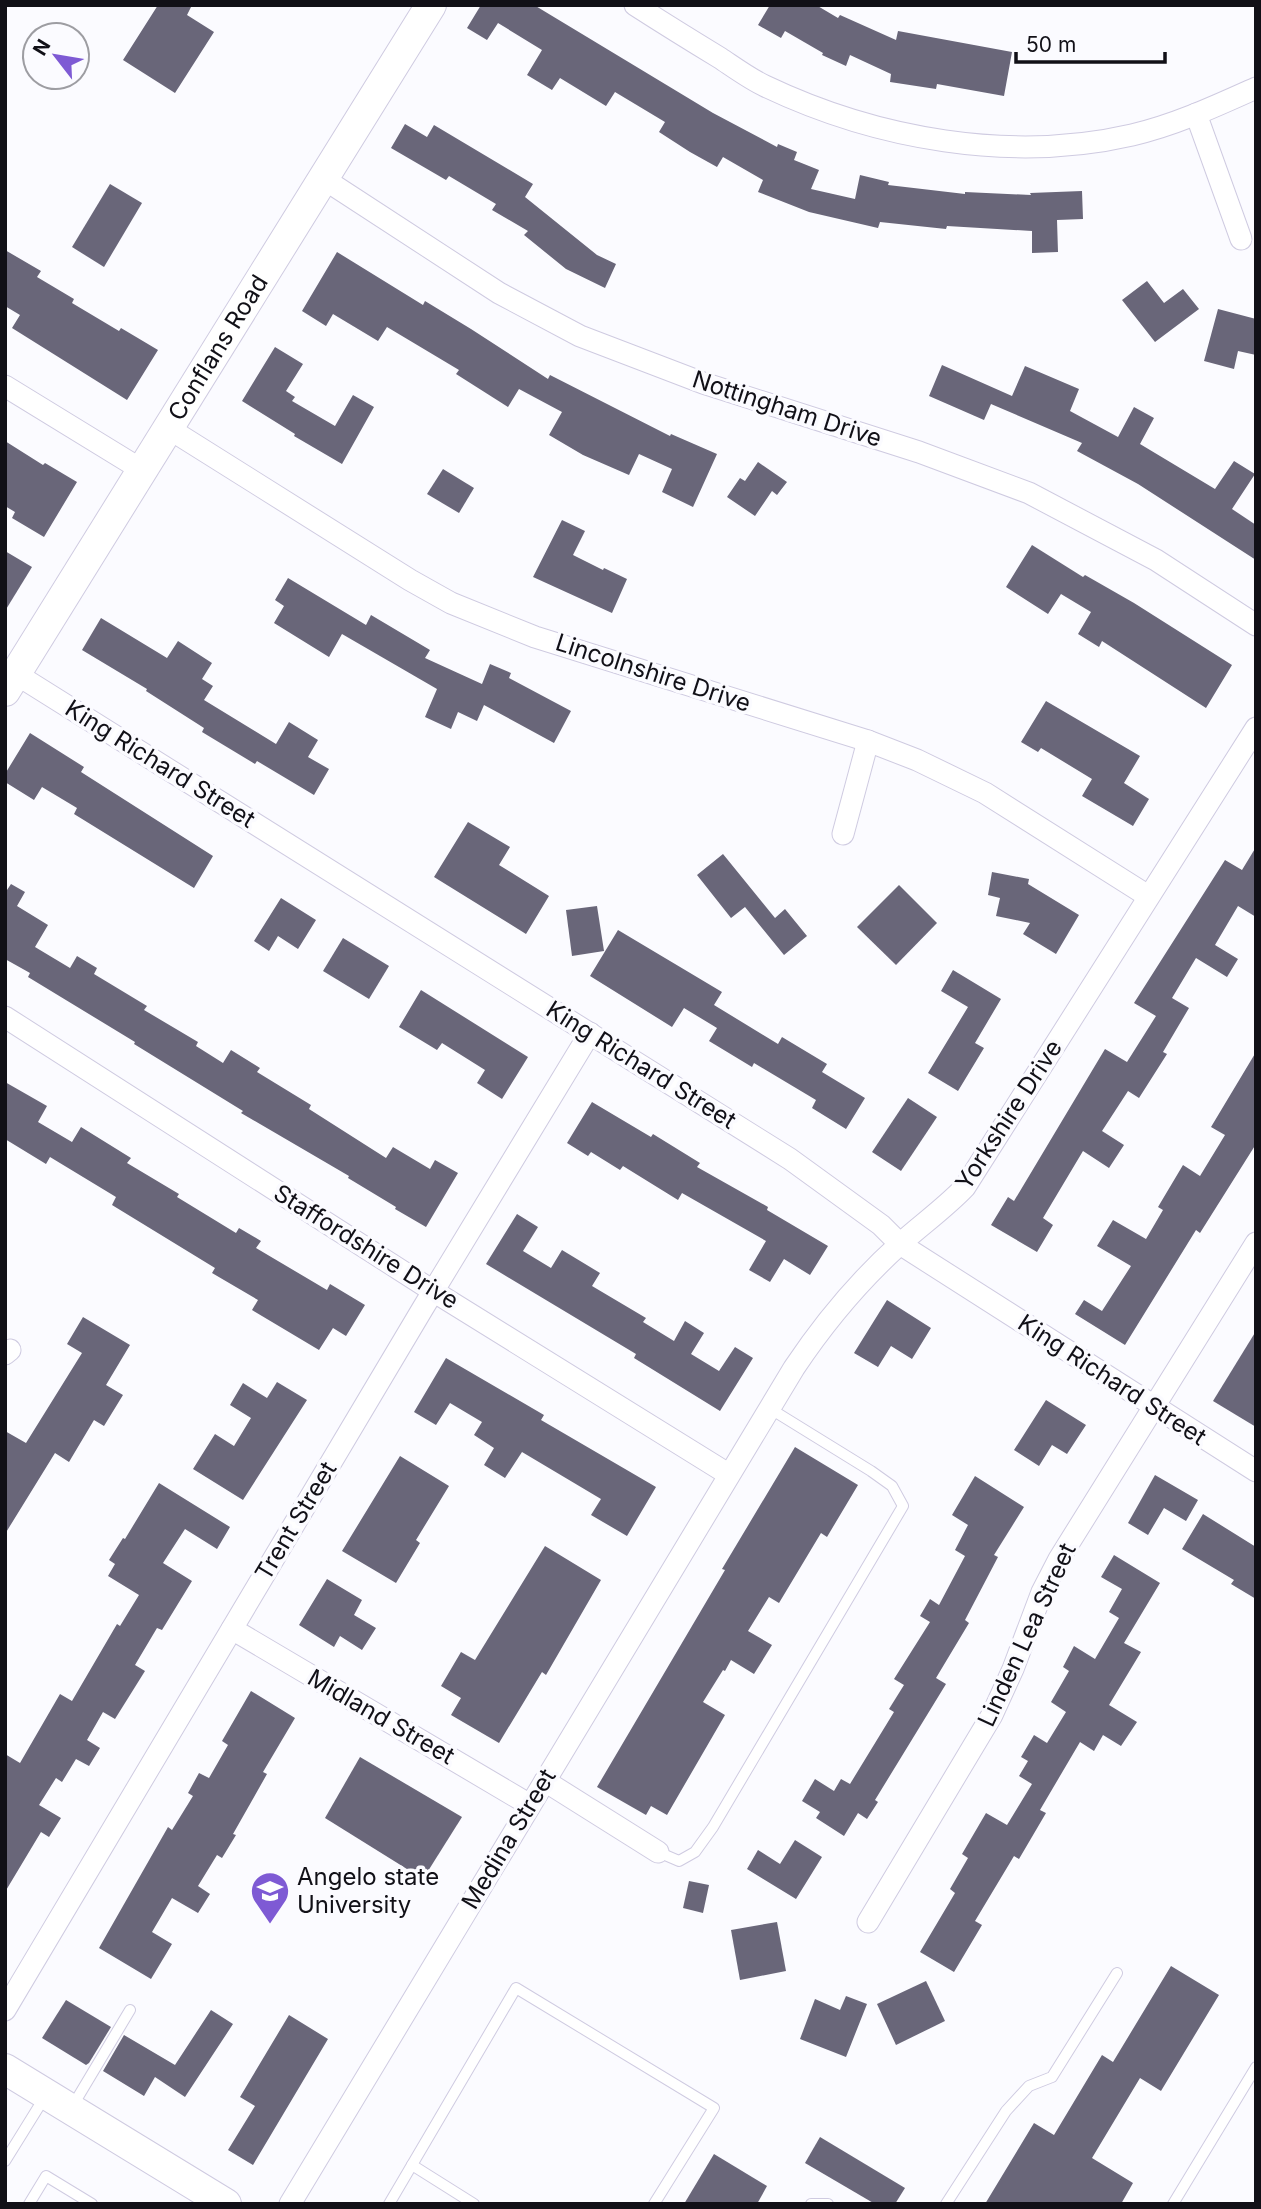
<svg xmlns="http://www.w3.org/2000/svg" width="1261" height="2209" font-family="Inter,sans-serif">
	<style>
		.building { fill: #696679 }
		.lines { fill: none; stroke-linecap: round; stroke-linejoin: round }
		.lane-casing { stroke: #cfcbe1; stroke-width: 12 }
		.street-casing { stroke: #cfcbe1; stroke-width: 23 }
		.secondary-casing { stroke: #cfcbe1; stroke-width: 32 }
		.lane { stroke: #fff; stroke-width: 10 }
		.street { stroke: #fff; stroke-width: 21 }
		.secondary { stroke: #fff; stroke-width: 30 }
		.labels { text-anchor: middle; stroke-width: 7; stroke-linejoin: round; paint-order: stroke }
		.street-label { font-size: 24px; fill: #111017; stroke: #fbfbff }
		.poi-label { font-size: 24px; fill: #111017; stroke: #fbfbff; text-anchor: start }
	</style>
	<rect width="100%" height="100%" fill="#fbfbff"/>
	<g class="building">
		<polygon points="158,5 192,5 187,15 214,32 175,93 123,60"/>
		<polygon points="481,5 534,5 713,113 777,147 778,144 797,152 794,160 819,170 811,189 855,199 860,175 889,182 888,185 965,194 965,192 1031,195 1030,193 1082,191 1083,219 1057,220 1058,252 1032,253 1032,231 947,226 946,229 880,222 878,228 809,212 758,192 763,180 723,157 717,167 690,152 659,132 665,122 615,92 606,106 560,78 552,90 527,75 542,50 498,23 487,40 467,28"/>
		<polygon points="770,5 816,5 838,18 840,15 896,40 898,31 1012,52 1004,96 937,84 936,89 890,82 891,74 850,55 846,66 822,55 823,53 785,31 781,38 758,25"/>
		<polygon points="405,124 427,137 434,125 533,184 525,197 597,255 616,264 605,288 566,269 524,235 528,231 492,210 496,204 449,176 446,180 391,148"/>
		<polygon points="110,184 142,203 104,267 72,247"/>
		<polygon points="5,250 41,271 37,277 74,299 72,303 119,331 121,328 158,350 127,400 12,328 20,315 5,306"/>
		<polygon points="337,252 423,305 425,301 471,329 548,379 550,375 670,436 671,434 717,454 693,507 662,492 672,469 639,454 629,475 583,455 549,435 562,412 519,389 508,407 456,374 459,370 387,327 378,341 333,314 326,326 302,311"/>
		<polygon points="1147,281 1164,303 1183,289 1199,309 1155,342 1122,300"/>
		<polygon points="1218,309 1256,319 1256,355 1238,351 1234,369 1204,361"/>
		<polygon points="275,347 303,364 286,391 295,397 292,401 335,426 353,395 374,407 342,464 294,436 295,434 242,401"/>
		<polygon points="942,365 1012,396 1025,366 1079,389 1070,411 1118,437 1134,407 1154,418 1140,444 1215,489 1234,461 1255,474 1232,509 1256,525 1256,560 1138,484 1077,451 1082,443 991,404 984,420 929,396"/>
		<polygon points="5,441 43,465 45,463 77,482 44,537 12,518 15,512 5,506"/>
		<polygon points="758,462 787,482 777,495 772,491 755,516 727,497 740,478 745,481"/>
		<polygon points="443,469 474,488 459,513 427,494"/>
		<polygon points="562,520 585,531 573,555 603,570 604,568 627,579 612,613 533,577"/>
		<polygon points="1032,545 1083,577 1085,575 1134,603 1232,665 1206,708 1102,641 1099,647 1078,634 1091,612 1061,594 1048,614 1006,587"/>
		<polygon points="5,551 32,567 5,611"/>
		<polygon points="288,578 366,625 371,615 430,650 425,658 482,684 490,664 511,673 509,678 571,711 554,743 484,705 477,721 458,712 451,729 425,717 437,689 342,634 329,657 274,623 284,606 275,600"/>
		<polygon points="101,618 167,658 178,641 212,663 202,679 213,686 204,700 276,744 289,722 318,740 308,757 329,769 314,795 257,761 255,764 202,732 204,728 146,691 147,689 82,650"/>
		<polygon points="1046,701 1140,756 1124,783 1149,799 1133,826 1082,796 1092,779 1041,748 1038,752 1021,742"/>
		<polygon points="30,733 84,767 81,772 213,856 194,888 74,814 77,808 42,787 34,800 5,782 5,774"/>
		<polygon points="468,822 510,847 499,865 549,896 526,934 434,877"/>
		<polygon points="1256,847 1256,917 1238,906 1215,945 1238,959 1227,977 1196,958 1172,998 1189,1008 1163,1052 1167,1054 1139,1098 1128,1091 1102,1131 1124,1145 1109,1168 1083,1151 1043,1218 1053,1225 1037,1252 991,1225 1008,1197 1014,1201 1105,1049 1127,1062 1156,1016 1134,1003 1225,860 1242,870"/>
		<polygon points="723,854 775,918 785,909 807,936 784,955 745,907 731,918 697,875"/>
		<polygon points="992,872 1029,879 1028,884 1079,915 1056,954 1023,934 1030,923 996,916 1000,898 988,895"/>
		<polygon points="11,884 25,892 17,906 48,925 35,947 70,968 77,956 97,968 94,974 147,1006 144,1010 198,1042 196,1046 223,1063 231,1050 260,1068 257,1072 311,1105 309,1109 386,1158 393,1147 430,1169 435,1160 458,1173 426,1227 395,1209 396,1207 348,1178 349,1176 241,1113 243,1111 134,1044 135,1042 28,977 30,973 5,959 5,893"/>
		<polygon points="899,885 937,923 896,965 857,927"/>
		<polygon points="281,898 316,920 298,949 278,936 269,951 254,941"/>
		<polygon points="597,906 604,951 572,956 566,910"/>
		<polygon points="618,930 722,992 714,1005 778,1044 782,1037 827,1064 822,1072 865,1098 846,1129 812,1108 816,1100 754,1063 752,1067 709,1041 717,1028 684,1008 672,1027 590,976"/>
		<polygon points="343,938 389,966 369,999 323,971"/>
		<polygon points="953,970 1001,999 975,1043 984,1048 958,1091 928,1073 968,1007 941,991"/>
		<polygon points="421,990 528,1057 502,1099 477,1083 485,1070 442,1043 437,1050 399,1027"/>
		<polygon points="1256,1052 1256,1144 1200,1233 1196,1230 1125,1345 1075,1314 1084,1300 1102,1311 1131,1266 1097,1246 1113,1220 1146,1239 1163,1210 1158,1207 1183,1165 1200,1176 1225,1135 1211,1127"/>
		<polygon points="5,1082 47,1106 38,1122 72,1142 81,1127 131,1158 127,1163 179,1194 177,1197 236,1233 239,1228 261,1241 256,1248 327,1290 330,1284 365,1305 346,1336 333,1328 319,1350 252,1310 258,1300 212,1273 215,1268 112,1205 116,1197 50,1157 46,1164 5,1139"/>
		<polygon points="908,1098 937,1117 901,1171 872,1152"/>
		<polygon points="592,1102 651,1137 653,1134 700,1163 697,1167 768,1207 767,1210 828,1246 810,1275 784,1259 770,1282 749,1270 766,1241 682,1193 678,1200 623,1166 620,1170 591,1152 588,1156 567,1143"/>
		<polygon points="517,1214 538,1227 523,1251 551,1268 562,1250 600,1273 592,1286 646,1318 643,1322 674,1341 685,1321 704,1333 691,1354 719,1371 735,1347 753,1358 720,1411 634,1358 636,1354 486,1264"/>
		<polygon points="887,1300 931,1328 912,1359 891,1346 878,1367 854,1353"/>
		<polygon points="83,1317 130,1345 106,1385 123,1395 104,1426 94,1420 69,1462 55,1453 5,1534 5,1431 26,1443 82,1353 67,1344"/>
		<polygon points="1256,1331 1256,1427 1213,1401"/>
		<polygon points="446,1358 544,1415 541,1420 656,1487 627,1536 591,1515 601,1499 522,1452 505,1478 484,1465 494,1448 474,1435 482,1422 450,1403 436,1425 414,1412"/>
		<polygon points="277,1382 307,1400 243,1500 193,1469 215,1434 234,1446 251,1418 230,1405 243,1383 267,1398"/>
		<polygon points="1046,1400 1086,1425 1067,1454 1052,1445 1039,1466 1014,1450"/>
		<polygon points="795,1447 858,1485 827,1537 821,1533 779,1603 769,1597 748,1631 772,1645 754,1674 731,1660 725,1671 723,1670 703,1702 725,1715 667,1815 651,1806 646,1815 597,1787 725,1570 722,1569"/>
		<polygon points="400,1456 449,1486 416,1540 420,1543 396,1583 342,1551"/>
		<polygon points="1155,1475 1198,1500 1186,1521 1164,1508 1148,1535 1128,1523"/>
		<polygon points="975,1476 1024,1507 994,1555 998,1557 965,1620 969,1623 936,1678 946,1684 875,1800 878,1802 867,1819 858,1813 844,1836 816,1818 820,1812 802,1801 815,1779 834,1791 841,1779 850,1784 894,1712 889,1709 904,1685 894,1679 930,1622 920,1616 930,1599 939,1605 965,1556 955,1550 968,1525 952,1515"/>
		<polygon points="159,1483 230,1527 217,1549 185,1529 163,1563 192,1581 162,1630 157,1628 135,1665 145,1671 115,1719 103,1712 87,1740 100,1748 89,1766 76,1759 62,1782 56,1778 39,1805 61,1818 49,1837 41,1832 5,1892 5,1754 20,1763 60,1694 72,1701 117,1624 120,1626 139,1595 108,1576 115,1564 109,1560 123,1538 125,1539"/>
		<polygon points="1203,1514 1256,1547 1256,1599 1231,1584 1234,1580 1182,1549"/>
		<polygon points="545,1546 601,1580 546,1675 542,1672 499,1743 451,1715 461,1698 441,1686 461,1652 475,1660"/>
		<polygon points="1114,1555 1160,1583 1124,1643 1141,1652 1109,1705 1137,1722 1121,1746 1103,1735 1094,1751 1080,1742 1040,1810 1046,1813 1019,1859 1014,1856 975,1921 982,1925 954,1972 920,1952 955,1893 950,1889 968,1858 962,1854 986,1813 1007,1825 1032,1784 1019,1776 1028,1761 1021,1757 1034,1735 1047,1743 1066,1712 1051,1702 1069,1671 1063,1667 1074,1646 1095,1659 1119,1618 1109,1612 1122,1589 1101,1577"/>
		<polygon points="327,1579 362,1600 354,1615 376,1628 362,1650 340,1636 334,1647 299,1625"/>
		<polygon points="251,1691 295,1718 263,1772 267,1774 233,1834 236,1835 222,1858 217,1855 198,1886 210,1894 198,1913 172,1898 152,1932 172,1944 151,1979 99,1948 168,1827 172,1830 193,1796 188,1793 199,1773 209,1778 228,1745 222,1741"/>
		<polygon points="360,1757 462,1817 423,1879 325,1818"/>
		<polygon points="795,1840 822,1857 796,1899 747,1869 758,1850 780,1864"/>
		<polygon points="689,1881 709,1885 703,1913 683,1908"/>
		<polygon points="777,1922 786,1971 740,1980 731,1930"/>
		<polygon points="1171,1966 1219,1995 1161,2091 1140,2078 1092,2158 1133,2183 1121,2204 985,2204 1034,2123 1054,2135 1102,2055 1113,2062"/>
		<polygon points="926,1981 945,2021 896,2045 877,2004"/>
		<polygon points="846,1996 867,2004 846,2057 800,2039 815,1999 840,2010"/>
		<polygon points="66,2000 111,2027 89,2063 86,2065 42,2038"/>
		<polygon points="211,2010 233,2024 185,2097 155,2077 144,2096 103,2071 124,2035 175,2065"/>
		<polygon points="289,2015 328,2039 253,2165 228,2150 255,2106 240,2097"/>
		<polygon points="820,2137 905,2188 895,2204 875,2204 805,2163"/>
		<polygon points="714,2154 767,2186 757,2204 684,2204"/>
	</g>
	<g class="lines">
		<g class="lane-casing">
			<g id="lane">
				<polyline points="658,1852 679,1861 695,1852 713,1827 903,1506 892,1486 871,1471 769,1408"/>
				<polyline points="72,2107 130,2010"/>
				<polyline points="5,2161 46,2095"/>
				<polyline points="412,2165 474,2204"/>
				<polyline points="29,2204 46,2176 92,2204"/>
				<polyline points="389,2204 516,1988 714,2108 654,2204"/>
				<polyline points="811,2204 828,2204"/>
				<polyline points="946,2204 1006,2111 1029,2086 1052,2077 1117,1973"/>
				<polyline points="1173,2204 1256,2067"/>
			</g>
		</g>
		<g class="street-casing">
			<g id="street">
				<path d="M635,5C663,23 692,41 720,58C735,68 750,79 765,86C876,139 1011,163 1132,135C1175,125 1216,106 1256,88"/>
				<polyline points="1196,114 1241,239"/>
				<polyline points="324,179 499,293 580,336 703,383 919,452 1029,493 1156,560 1256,625"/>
				<polyline points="5,386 142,470"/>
				<polyline points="168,428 410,580 451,603 535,637 868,741 917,760 985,793 1148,896"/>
				<polyline points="16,674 790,1159 881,1225 900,1244 1256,1471"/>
				<polyline points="843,834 868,741"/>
				<polyline points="5,1017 433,1291 728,1474"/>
				<polyline points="5,1354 10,1350"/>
				<polyline points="232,1629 530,1805"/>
				<polyline points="545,1781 658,1852"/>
				<polyline points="868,1922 992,1715 1013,1669 1042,1592 1059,1559 1256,1243"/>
				<polyline points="5,2010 423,1308 590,1033"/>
				<path d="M290,2204L794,1368C824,1323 859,1281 900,1244C921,1225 945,1208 965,1187L1256,728"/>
			</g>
		</g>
		<g class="secondary-casing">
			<g id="secondary">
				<path id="s1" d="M5,691L431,5"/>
				<polyline points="5,2069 226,2204"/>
			</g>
		</g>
		<use href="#lane" class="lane"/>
		<use href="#street" class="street"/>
		<use href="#secondary" class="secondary"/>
	</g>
	<defs>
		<g id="university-pin" transform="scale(2.0125)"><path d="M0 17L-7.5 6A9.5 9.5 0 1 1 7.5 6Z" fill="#7e5ad4" stroke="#fbfbff"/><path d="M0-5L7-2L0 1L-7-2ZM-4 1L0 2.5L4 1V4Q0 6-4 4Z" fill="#fff"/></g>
	</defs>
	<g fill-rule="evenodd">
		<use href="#university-pin" x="270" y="1891"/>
	</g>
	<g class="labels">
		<g class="street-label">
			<text dy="8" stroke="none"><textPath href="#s1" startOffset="404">Conflans Road</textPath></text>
			<text transform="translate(787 409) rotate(18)" y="8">Nottingham Drive</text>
			<text transform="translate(653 673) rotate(18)" y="8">Lincolnshire Drive</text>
			<text transform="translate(160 764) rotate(32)" y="8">King Richard Street</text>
			<text transform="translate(641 1065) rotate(32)" y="8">King Richard Street</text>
			<text transform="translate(1009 1115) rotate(-57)" y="8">Yorkshire Drive</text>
			<text transform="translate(366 1247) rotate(32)" y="8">Staffordshire Drive</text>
			<text transform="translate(1112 1380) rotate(33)" y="8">King Richard Street</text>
			<text transform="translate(296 1521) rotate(-59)" y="8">Trent Street</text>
			<text transform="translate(1027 1635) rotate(-65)" y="8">Linden Lea Street</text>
			<text transform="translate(381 1717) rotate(30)" y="8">Midland Street</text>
			<text transform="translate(509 1839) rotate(-59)" y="8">Medina Street</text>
		</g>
		<g class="poi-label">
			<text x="297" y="1885">Angelo state<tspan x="297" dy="28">University</tspan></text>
		</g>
	</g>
	<rect width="1261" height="2209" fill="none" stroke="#111017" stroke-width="14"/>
	<g transform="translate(56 56) rotate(301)"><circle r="33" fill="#fbfbff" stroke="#9d9da2" stroke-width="2"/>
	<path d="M0-5L12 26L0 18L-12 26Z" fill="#7e5ad4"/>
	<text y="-10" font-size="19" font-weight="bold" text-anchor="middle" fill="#111017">N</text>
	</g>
	<path d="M1016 52v10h149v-10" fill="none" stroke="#111017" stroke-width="3.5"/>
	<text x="1026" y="52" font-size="21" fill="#111017" stroke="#fbfbff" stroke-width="5" paint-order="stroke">50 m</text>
</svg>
